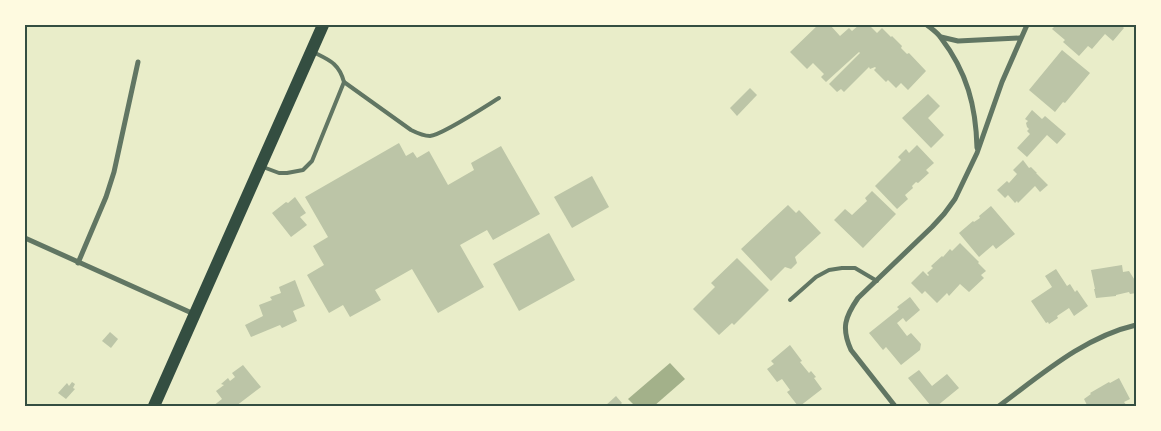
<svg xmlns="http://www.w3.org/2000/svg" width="1161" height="431" font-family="Helvetica,sans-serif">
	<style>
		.water { fill: #a3b18a }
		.building { fill: #bcc5a7 }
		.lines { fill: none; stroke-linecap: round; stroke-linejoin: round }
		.service { stroke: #617663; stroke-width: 4 }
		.minor { stroke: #617663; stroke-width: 5 }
		.primary { stroke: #344e41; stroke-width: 12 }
		.neatline { fill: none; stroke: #344e41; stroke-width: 2 }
	</style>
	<rect width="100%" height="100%" fill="#e9edc9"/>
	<polygon class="water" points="670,363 685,379 654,406 635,406 628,399"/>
	<g class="building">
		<polygon points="818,25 830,25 840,36 849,28 852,31 859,25 869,25 877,33 882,28 891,37 892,36 902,46 901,48 907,54 909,53 926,71 908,90 901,83 896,88 888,80 886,82 874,70 876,68 875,67 870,69 869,67 844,92 841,89 837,92 829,84 860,53 859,52 826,82 821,77 824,74 813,63 807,69 790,52"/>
		<polygon points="1056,25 1121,25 1124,28 1113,41 1105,34 1092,49 1088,46 1079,56 1063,42 1065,40 1052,29"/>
		<polygon points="1062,50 1090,73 1065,103 1063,102 1055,112 1029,90"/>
		<polygon points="750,88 757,95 737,116 730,108"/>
		<polygon points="928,94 940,106 928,118 944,135 931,148 902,118"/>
		<polygon points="1032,110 1042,119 1045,116 1066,134 1057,144 1047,135 1027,157 1017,148 1030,134 1027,131 1029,129 1027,127 1026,123 1028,121 1025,119"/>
		<polygon points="399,143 406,156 413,152 417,158 429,151 448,185 474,170 471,163 501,146 540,214 493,240 487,230 460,245 484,287 438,313 412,269 375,290 381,300 350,317 343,305 329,313 307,275 324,265 313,246 328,237 305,197"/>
		<polygon points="917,145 934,163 926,170 929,173 918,183 916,182 912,186 913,188 905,195 908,199 897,209 875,186 901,160 898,157 906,149 909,153"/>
		<polygon points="1023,160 1029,168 1031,167 1037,173 1036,173 1048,185 1040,192 1035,186 1018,203 1017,201 1015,203 1008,195 1005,198 997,190 1007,181 1009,183 1017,174 1013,170"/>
		<polygon points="592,176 609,207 572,228 554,197"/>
		<polygon points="872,191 896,214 863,248 834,220 845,209 852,215 867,201 865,198"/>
		<polygon points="295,197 306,213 300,217 307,225 291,237 272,213 286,202 288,203"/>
		<polygon points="788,205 796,213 799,210 821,233 795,257 797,263 791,269 785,267 771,281 741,249"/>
		<polygon points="991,206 1015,234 996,249 993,245 979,257 959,233 973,221 974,222 980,218 979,216"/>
		<polygon points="549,233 575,280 519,311 493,264"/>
		<polygon points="960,243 979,262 978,263 986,271 981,275 984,278 969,292 960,284 949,296 947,293 937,303 925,291 922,294 911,283 923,271 928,276 929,275 927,273 933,268 931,266 942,256 943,257 950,249 952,251"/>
		<polygon points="737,258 769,290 734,325 732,323 719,335 693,309 715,287 711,283"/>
		<polygon points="1122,265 1123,272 1129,271 1136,282 1136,293 1130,294 1129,292 1116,295 1116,296 1096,298 1094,289 1095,289 1091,270"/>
		<polygon points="1056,269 1067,286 1070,284 1075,292 1077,290 1088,306 1074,316 1069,308 1057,316 1058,318 1049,324 1048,322 1046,323 1031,301 1052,287 1045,276"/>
		<polygon points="295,280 305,306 293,311 297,321 282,328 280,325 251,337 245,325 263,316 259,305 272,300 270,297 281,293 279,287"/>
		<polygon points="910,297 920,310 906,322 903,318 897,323 907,336 911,333 921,344 920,350 901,365 886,347 883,350 869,333 899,309 897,307"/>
		<polygon points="110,332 118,339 111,348 102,341"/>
		<polygon points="790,345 802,361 800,362 809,373 811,371 816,377 814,378 822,389 800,406 798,406 787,392 790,390 782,379 777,382 767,369 774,364 771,361"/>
		<polygon points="243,365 261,387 236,406 213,406 222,399 216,391 224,385 221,384 228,378 230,381 235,377 232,373"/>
		<polygon points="919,370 932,386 947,374 959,388 937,406 931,406 908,378"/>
		<polygon points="1119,378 1130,399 1124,402 1127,406 1084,406 1087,405 1084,399 1091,394 1090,393 1109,382 1110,383"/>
		<polygon points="72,382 75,384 73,388 75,389 66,399 58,393 67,383 69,386"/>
		<polygon points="616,396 622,403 619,406 605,406"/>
	</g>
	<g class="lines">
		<g class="service">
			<path d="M344,82L411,130C417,133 423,136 430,136C442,135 486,106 499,98"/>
			<path d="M263,167L279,173H287L303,170L312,161L344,82C339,63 329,60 313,52"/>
			<polyline points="790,300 816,277 829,270 842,268 855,268 877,281"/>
		</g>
		<g class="minor">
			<path d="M927,25C932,29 938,33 941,38C967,72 976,106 977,148"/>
			<polyline points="941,37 958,41 1020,38"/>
			<polyline points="25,238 194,314"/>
			<polyline points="78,263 106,197 114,172 138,62"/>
			<path d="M895,406L851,350C841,328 845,317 858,298L932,227L944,214L955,199L977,153L1002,82L1027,25"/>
			<path d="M999,406C1041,375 1084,337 1136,325"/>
		</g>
		<polyline class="primary" points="154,406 323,25"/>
	</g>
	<rect width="1161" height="431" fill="none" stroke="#fefae0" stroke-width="52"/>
	<rect x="26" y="26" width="1109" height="379" class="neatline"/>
</svg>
